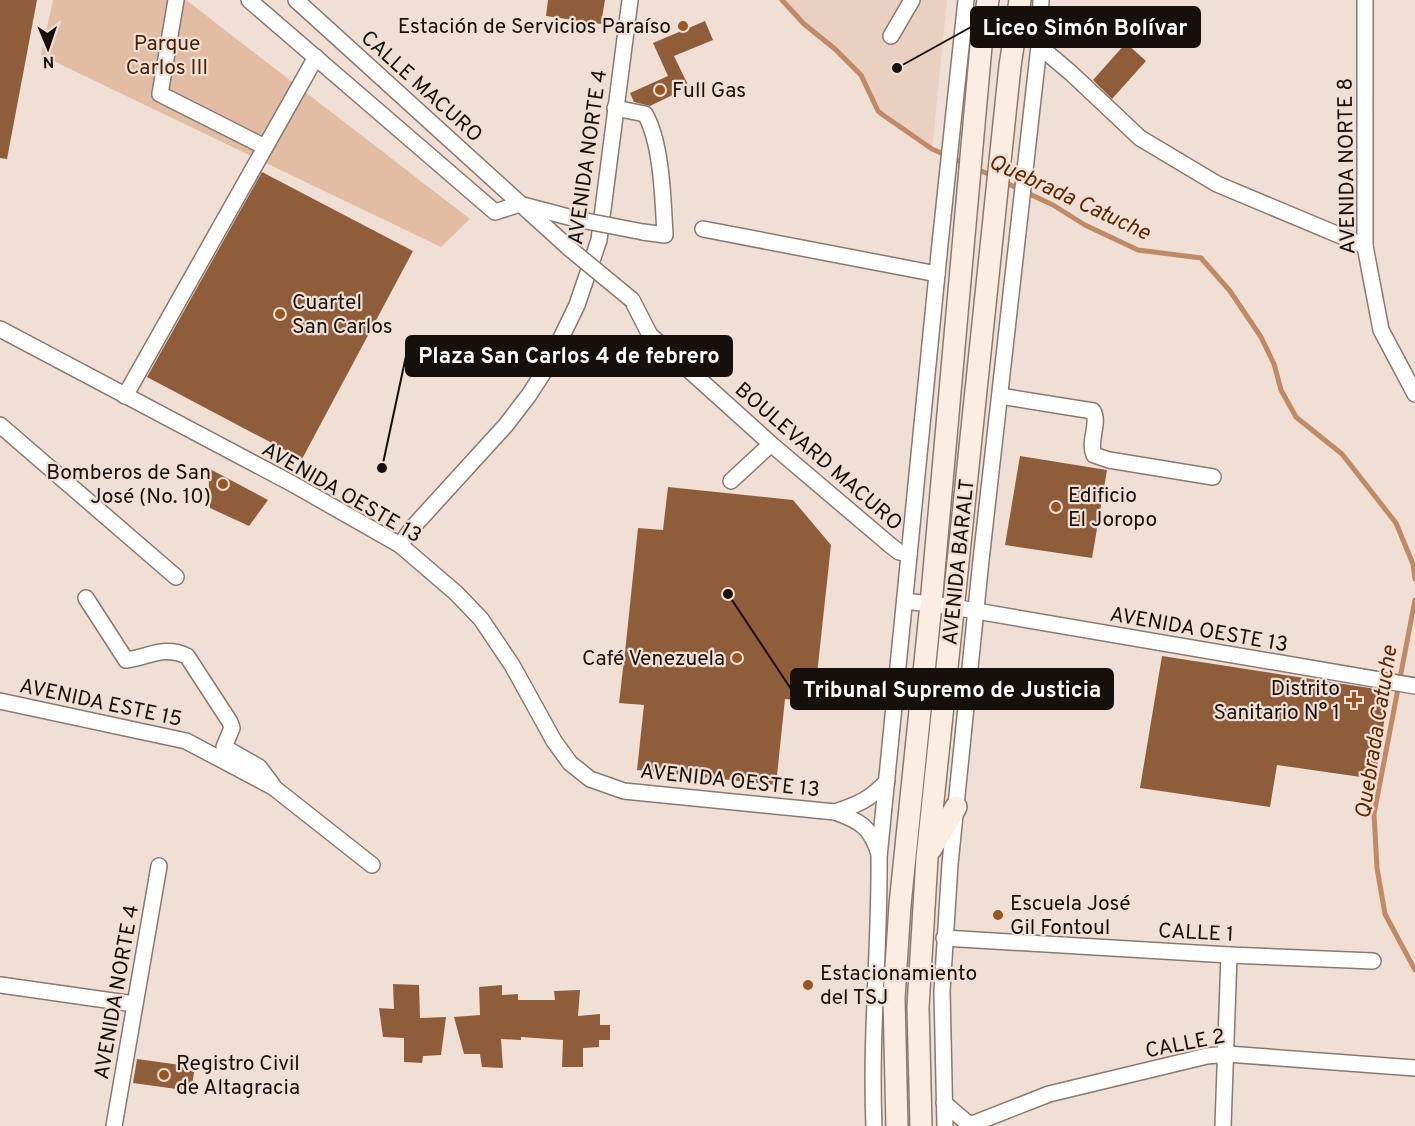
<svg xmlns="http://www.w3.org/2000/svg" width="1415" height="1126" font-family="Overpass,sans-serif">
	<style>
		.built { fill: #e9d0c1 }
		.green { fill: #e3bca4 }
		.lines { fill: none; stroke-linecap: round; stroke-linejoin: round }
		.stream { stroke: #c08a66; stroke-width: 5 }
		.building { fill: #905d3b }
		.street-casing { stroke: #89796f; stroke-width: 18 }
		.secondary-casing { stroke: #89796f; stroke-width: 24 }
		.street { stroke: #fff; stroke-width: 15 }
		.secondary { stroke: #fcede2; stroke-width: 21 }
		.street-bridge-casing { stroke: #89796f; stroke-width: 18; stroke-linecap: butt }
		.street-bridge { stroke: #fff; stroke-width: 15 }
		.poi-dot { fill: #985624; stroke: #f0dfd4; stroke-width: 2 }
		.labels { text-anchor: middle; stroke-width: 4.5; stroke-linejoin: round; paint-order: stroke }
		.poi-label { font-size: 21px; fill: #16100c; stroke: #f0dfd4; text-anchor: start }
		.park-label { font-size: 21px; fill: #472306; stroke: #f0dfd4 }
		.street-label { font-size: 21px; fill: #16100c; stroke: #f0dfd4 }
		.water-label { font-size: 22px; font-style: italic; fill: #5d2a00; stroke: #f0dfd4 }
		.leader { fill: none; stroke: #16100c; stroke-width: 2 }
		.callout-dot { fill: #16100c; stroke: #f0dfd4; stroke-width: 2 }
		.callout { fill: #16100c; stroke: #16100c; stroke-width: 2 }
		.callout-label { font-size: 22px; text-anchor: middle; font-weight: bold; fill: #fff }
	</style>
	<rect width="100%" height="100%" fill="#f0dfd4"/>
	<polygon class="built" points="782,0 947,0 932,149 883,115 861,75 835,49 804,24"/>
	<polygon class="green" points="53,0 186,0 470,219 441,247 41,55"/>
	<g class="lines">
		<g class="stream">
			<polyline points="782,0 804,24 835,49 861,75 878,111 883,115 932,149 966,164"/>
			<polyline points="974,168 993,176"/>
			<polyline points="1004,182 1053,205 1085,225 1138,250 1201,258 1230,291 1261,337 1274,364 1281,390 1296,417 1342,454 1396,523 1413,564 1415,579"/>
			<polyline points="1415,600 1374,814 1377,868 1385,914 1415,970"/>
		</g>
	</g>
	<g class="building">
		<polygon points="0,0 37,0 7,159 0,158"/>
		<polygon points="548,0 605,0 601,24 546,16"/>
		<polygon points="705,21 713,40 674,56 689,87 650,106 634,102 630,93 668,76 653,43"/>
		<polygon points="1126,43 1146,61 1112,99 1093,80"/>
		<polygon points="262,172 413,251 302,459 147,377"/>
		<polygon points="1020,456 1107,470 1092,558 1005,545"/>
		<polygon points="208,468 268,500 249,526 210,508"/>
		<polygon points="668,487 793,500 831,545 814,702 785,699 776,785 637,770 644,705 619,703 626,643 638,528 663,530"/>
		<polygon points="1162,656 1389,691 1375,779 1277,765 1270,807 1140,788"/>
		<polygon points="393,984 419,985 420,1018 446,1017 441,1055 423,1056 422,1063 404,1062 404,1038 383,1037 379,1008 394,1009"/>
		<polygon points="502,985 502,995 518,994 518,1000 555,1000 554,991 580,990 578,1016 600,1014 600,1025 610,1025 610,1040 599,1040 599,1047 583,1048 583,1067 562,1067 563,1040 521,1037 521,1040 501,1039 503,1068 482,1067 480,1054 464,1054 454,1017 480,1015 479,987"/>
		<polygon points="137,1059 195,1067 191,1091 133,1083"/>
	</g>
	<g class="lines">
		<g class="street-casing">
			<g id="street">
				<polyline points="176,0 160,94 265,147"/>
				<polyline points="249,0 495,212 520,204"/>
				<polyline points="296,0 569,248"/>
				<polyline points="1365,0 1365,246 1381,330 1415,394"/>
				<polyline points="891,36 912,0"/>
				<polyline points="1039,46 1071,73 1140,138 1217,184 1365,246"/>
				<path d="M615,108L645,114C662,143 663,201 665,235L643,232"/>
				<polyline points="523,205 576,219"/>
				<polyline points="703,229 937,274"/>
				<polyline points="632,300 650,335 771,444 890,545 899,552 909,554"/>
				<path d="M0,329L291,483L400,545L456,593L481,619L512,665L554,741L570,763L590,779L624,791L835,812C860,821 871,827 879,854"/>
				<polyline points="125,396 316,57"/>
				<path d="M1000,396L1093,411C1100,423 1088,441 1094,455L1109,460L1213,477"/>
				<polyline points="0,425 176,577"/>
				<polyline points="731,481 771,444"/>
				<polyline points="400,545 413,527 506,425 529,395 547,367 577,305 599,240 630,0"/>
				<path d="M86,598L126,660C149,657 164,645 187,656L230,722L232,728L224,747L259,767L272,784"/>
				<polyline points="905,601 953,607 1415,686"/>
				<polyline points="0,701 186,741 273,787 372,865"/>
				<path d="M835,812C857,805 871,799 887,781"/>
				<polyline points="944,938 1229,955 1373,961"/>
				<polyline points="0,985 134,1004"/>
				<polyline points="944,1103 971,1126"/>
				<polyline points="970,1125 1049,1094 1207,1056 1227,1054 1415,1068"/>
				<polyline points="114,1126 159,866"/>
				<path d="M874,1126C870,1036 880,947 879,857L940,244L966,0"/>
				<polyline points="945,1126 942,991 950,864 981,560 1039,46 1041,0"/>
				<polyline points="1223,1126 1229,955"/>
			</g>
		</g>
		<g class="secondary-casing">
			<g id="secondary">
				<polyline points="931,849 956,807"/>
				<polyline points="897,1126 894,998 900,905 931,604 981,46 988,0"/>
				<polyline points="921,1126 918,1007 927,858 1010,66 1020,0"/>
			</g>
		</g>
		<use href="#street" class="street"/>
		<use href="#secondary" class="secondary"/>
		<g class="street-bridge-casing">
			<g id="street-bridge">
				<polyline points="576,219 643,232"/>
				<polyline points="569,248 632,300"/>
			</g>
		</g>
		<use href="#street-bridge" class="street-bridge"/>
	</g>
	<g class="poi-dot">
		<circle cx="683" cy="26" r="6"/>
		<circle cx="660" cy="90" r="6"/>
		<circle cx="280" cy="314" r="6"/>
		<circle cx="223" cy="484" r="6"/>
		<circle cx="1056" cy="507" r="6"/>
		<circle cx="737" cy="658" r="6"/>
		<path d="M1351 691h6v6h6v6h-6v6h-6v-6h-6v-6h6z"/>
		<circle cx="998" cy="915" r="6"/>
		<circle cx="808" cy="985" r="6"/>
		<circle cx="164" cy="1075" r="6"/>
	</g>
	<g class="labels">
		<g class="poi-label">
			<text x="671" y="33" text-anchor="end">Estación de Servicios Paraíso</text>
			<text x="672" y="97">Full Gas</text>
			<text x="292" y="309">Cuartel<tspan x="292" dy="24">San Carlos</tspan></text>
			<text x="211" y="479" text-anchor="end">Bomberos de San<tspan x="211" dy="24">José (No. 10)</tspan></text>
			<text x="1068" y="502">Edificio<tspan x="1068" dy="24">El Joropo</tspan></text>
			<text x="725" y="665" text-anchor="end">Café Venezuela</text>
			<text x="1340" y="695" text-anchor="end">Distrito<tspan x="1340" dy="24">Sanitario N° 1</tspan></text>
			<text x="1010" y="910">Escuela José<tspan x="1010" dy="24">Gil Fontoul</tspan></text>
			<text x="820" y="980">Estacionamiento<tspan x="820" dy="24">del TSJ</tspan></text>
			<text x="176" y="1070">Registro Civil<tspan x="176" dy="24">de Altagracia</tspan></text>
		</g>
		<g class="park-label">
			<text x="167" y="50">Parque<tspan x="167" dy="24">Carlos III</tspan></text>
		</g>
		<g class="street-label">
			<text transform="translate(422 86) rotate(42)" y="7">CALLE MACURO</text>
			<text transform="translate(587 157) rotate(-82)" y="7">AVENIDA NORTE 4</text>
			<text transform="translate(1346 166) rotate(-91)" y="7">AVENIDA NORTE 8</text>
			<text transform="translate(819 456) rotate(41)" y="7">BOULEVARD MACURO</text>
			<text transform="translate(342 492) rotate(30)" y="7">AVENIDA OESTE 13</text>
			<text transform="translate(958 562) rotate(-84)" y="7">AVENIDA BARALT</text>
			<text transform="translate(1199 629) rotate(10)" y="7">AVENIDA OESTE 13</text>
			<text transform="translate(101 702) rotate(12)" y="7">AVENIDA ESTE 15</text>
			<text transform="translate(730 780) rotate(6)" y="7">AVENIDA OESTE 13</text>
			<text transform="translate(1196 932) rotate(3)" y="7">CALLE 1</text>
			<text transform="translate(116 992) rotate(-80)" y="7">AVENIDA NORTE 4</text>
			<text transform="translate(1185 1043) rotate(-11)" y="7">CALLE 2</text>
		</g>
		<g class="water-label">
			<text transform="translate(1070 196) rotate(25)" y="8">Quebrada Catuche</text>
			<text transform="translate(1375 732) rotate(-81)" y="8">Quebrada Catuche</text>
		</g>
	</g>
	<path class="leader" d="M897 68L971 27M382 468L406 356M728 594L791 689"/>
	<g class="callout-dot">
		<circle cx="897" cy="68" r="6"/>
		<circle cx="382" cy="468" r="6"/>
		<circle cx="728" cy="594" r="6"/>
	</g>
	<g class="callout">
		<rect x="971" y="7" width="229" height="40" rx="6"/>
		<rect x="406" y="336" width="326" height="40" rx="6"/>
		<rect x="791" y="669" width="322" height="40" rx="6"/>
	</g>
	<g class="callout-label">
		<text x="1085" y="35">Liceo Simón Bolívar</text>
		<text x="569" y="363">Plaza San Carlos 4 de febrero</text>
		<text x="952" y="697">Tribunal Supremo de Justicia</text>
	</g>
	<g transform="translate(48 48) rotate(178)" stroke="#f0dfd4" stroke-width="4.5" paint-order="stroke">
	<path d="M0-4.5L10 22L0 15L-10 22Z" fill="#16100c"/>
	<text y="-9" font-size="16" font-weight="bold" text-anchor="middle" fill="#16100c">N</text>
	</g>
</svg>
